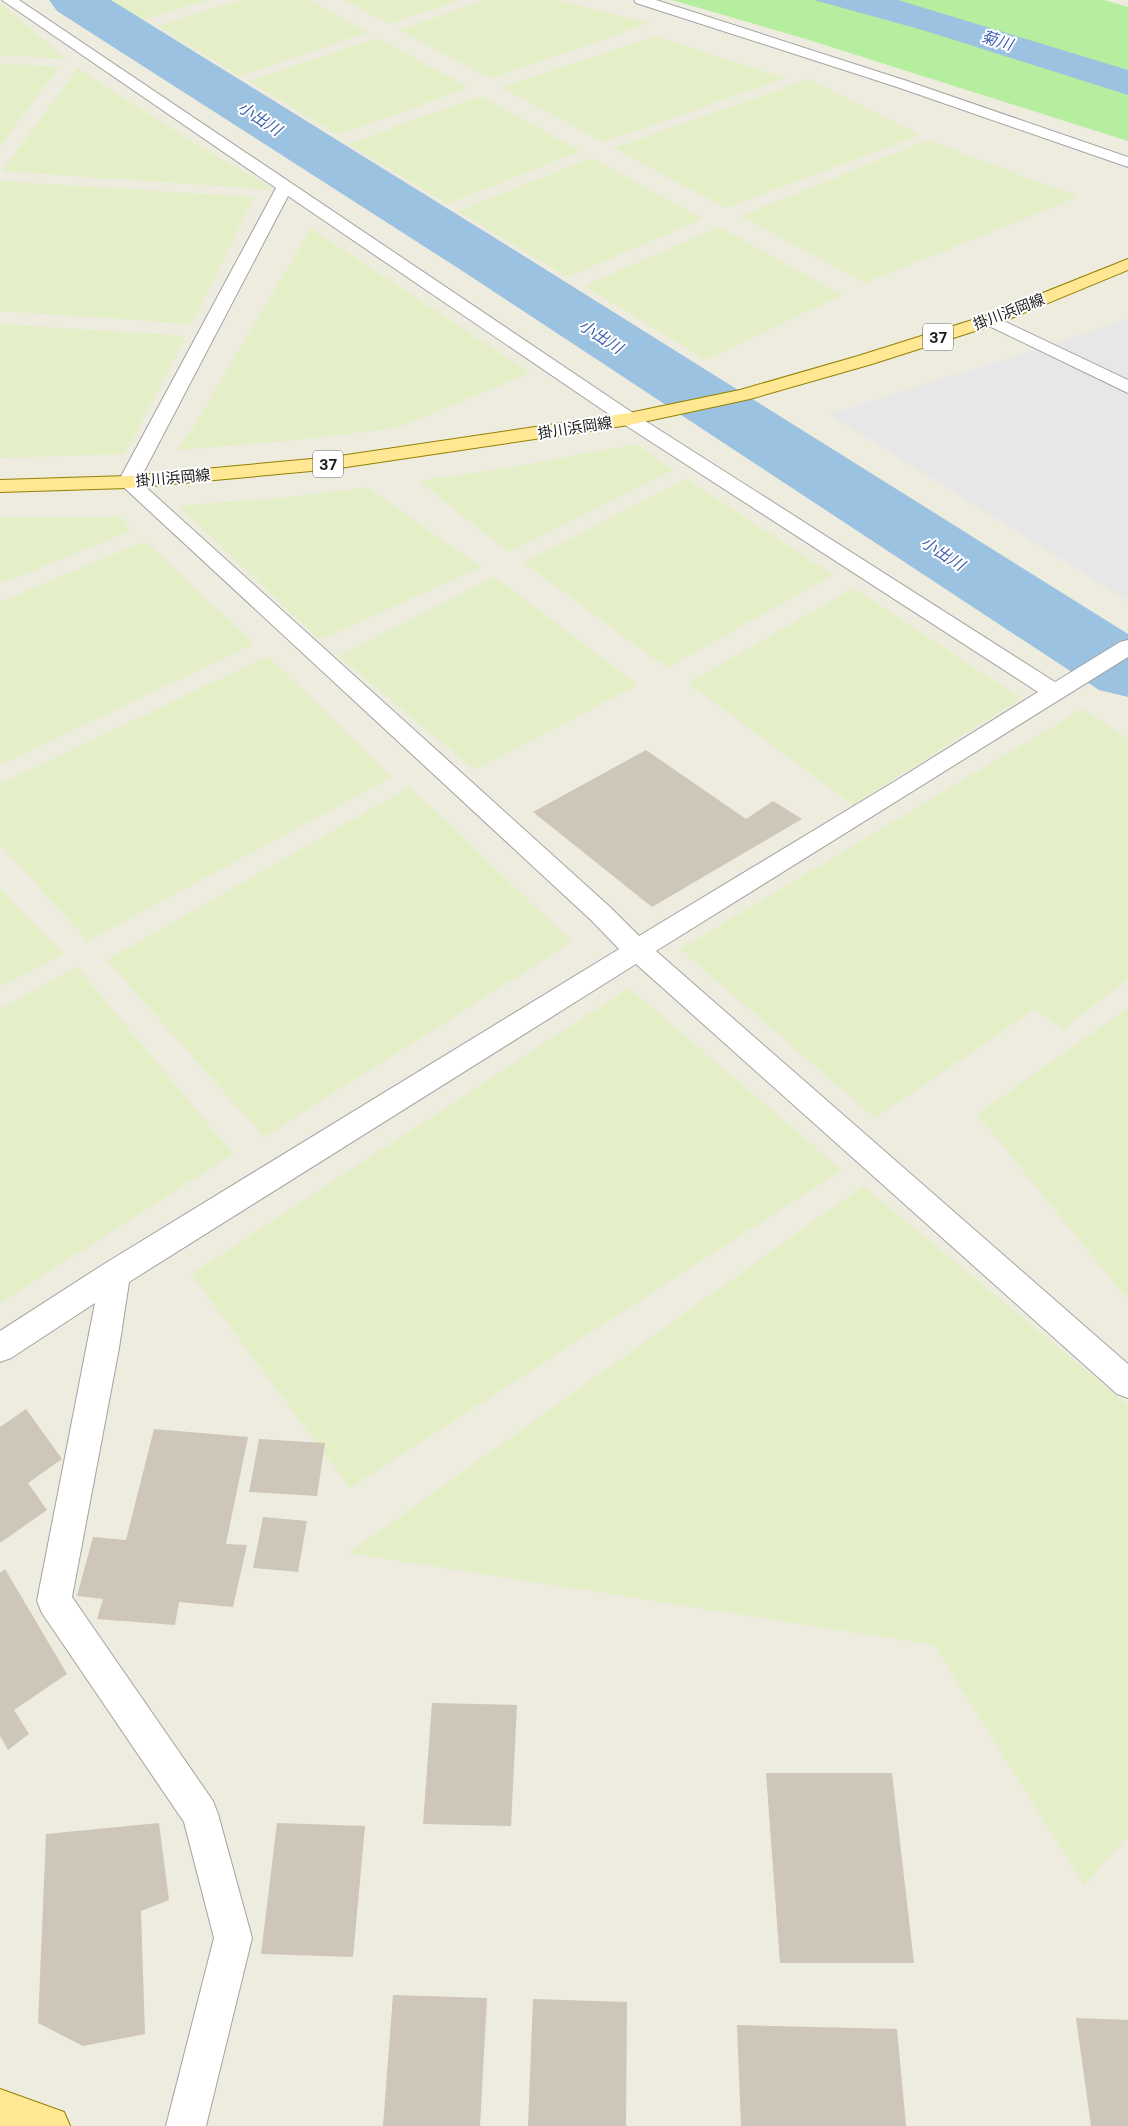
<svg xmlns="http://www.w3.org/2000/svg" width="1128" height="2126" font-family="'DM Sans','Noto Sans JP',sans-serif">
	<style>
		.farmland { fill: #e4efc8 }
		.grass { fill: #b5ee9f }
		.parking { fill: #e7e7e7 }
		.water { fill: #9bc2e0 }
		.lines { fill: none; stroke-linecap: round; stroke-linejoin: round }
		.river { fill: #9bc2e0; fill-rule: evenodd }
		.building { fill: #cec6b8 }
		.minor-casing { stroke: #a2a2a2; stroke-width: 2 }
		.primary-casing { stroke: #928100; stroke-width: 2 }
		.minor { fill: #fff; fill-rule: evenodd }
		.primary { fill: #ffe793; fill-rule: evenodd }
		.labels { text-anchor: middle; stroke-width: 4; stroke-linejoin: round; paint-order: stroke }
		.far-street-label { font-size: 15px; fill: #1b1b1b; stroke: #fff }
		.far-water-label { font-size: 16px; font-style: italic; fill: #4161b1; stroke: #fff }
		.shield { fill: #fff; stroke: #5f5f5f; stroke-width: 1 }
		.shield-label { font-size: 16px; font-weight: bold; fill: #1b1b1b }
	</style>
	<rect width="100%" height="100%" fill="#eeecdf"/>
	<g class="farmland">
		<polygon points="108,0 208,0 142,21"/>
		<polygon points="241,0 309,0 368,32 239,76 158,26"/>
		<polygon points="344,0 461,0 389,24"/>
		<polygon points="486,0 559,0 650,23 491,79 399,30"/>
		<polygon points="0,3 66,59 0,55"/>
		<polygon points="655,36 786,78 603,142 501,87"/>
		<polygon points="378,38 469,88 338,135 249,81"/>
		<polygon points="0,63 59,67 0,146"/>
		<polygon points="78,68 189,140 276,190 2,171"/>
		<polygon points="809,79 920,135 725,208 614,148"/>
		<polygon points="480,96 581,151 447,204 348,144"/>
		<polygon points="928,140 1078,197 865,283 741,216"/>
		<polygon points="592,158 703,219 568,277 458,211"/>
		<polygon points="0,181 254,197 192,324 0,311"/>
		<polygon points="719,227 842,295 706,360 584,286"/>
		<polygon points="311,228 530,373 397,428 289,441 177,450 190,433"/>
		<polygon points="0,324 186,336 125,454 0,458"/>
		<polygon points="637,444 673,470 509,552 419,481 508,468"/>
		<polygon points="687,479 833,575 667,668 523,562"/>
		<polygon points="367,487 481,567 320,640 178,506 290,497"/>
		<polygon points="0,517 122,517 131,531 0,584"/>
		<polygon points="145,541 254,644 0,765 0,602"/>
		<polygon points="495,577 638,685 475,770 338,656"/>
		<polygon points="854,588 1021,698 853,805 688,683"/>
		<polygon points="268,656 392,777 88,941 0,844 0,784"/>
		<polygon points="1082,709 1128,739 1128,979 1063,1029 1034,1010 875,1118 680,949"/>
		<polygon points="410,787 572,942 264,1137 107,960"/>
		<polygon points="0,888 64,954 0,987"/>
		<polygon points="77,967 233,1154 0,1303 0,1009"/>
		<polygon points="629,988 842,1170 350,1488 191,1274"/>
		<polygon points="1128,1008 1128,1300 977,1114"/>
		<polygon points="863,1186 1128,1405 1128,1836 1084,1885 934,1645 349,1553"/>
	</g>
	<polygon class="grass" points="672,0 1104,0 1128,7 1128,141 809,40"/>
	<polygon class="parking" points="1128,318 1128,601 829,414 1057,343"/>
	<polygon class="water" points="814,0 898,0 1128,70 1128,95 926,31"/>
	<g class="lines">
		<polygon class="river" points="49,0 111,0 508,246 1128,634 1128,697 1099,690 464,272 57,11"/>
	</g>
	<g class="building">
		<polygon points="646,750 746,819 773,801 802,819 652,907 533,812"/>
		<polygon points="26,1409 62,1459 28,1483 47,1510 0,1543 0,1427"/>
		<polygon points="154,1429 248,1437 226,1544 247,1545 233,1607 179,1602 175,1625 97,1619 103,1599 77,1596 93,1537 126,1540"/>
		<polygon points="259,1439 325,1443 317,1496 249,1492"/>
		<polygon points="263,1517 307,1521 298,1572 253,1568"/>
		<polygon points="5,1569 67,1674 14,1710 29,1734 8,1750 0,1736 0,1573"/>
		<polygon points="432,1703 517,1705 511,1826 423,1824"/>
		<polygon points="766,1773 892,1773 914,1963 780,1963"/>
		<polygon points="159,1823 169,1900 141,1911 145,2034 83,2046 38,2023 46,1834"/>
		<polygon points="277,1823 365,1826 353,1957 261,1954"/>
		<polygon points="393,1995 487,1998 480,2126 383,2126"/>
		<polygon points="533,1999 627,2002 626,2126 528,2126"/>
		<polygon points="1076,2018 1128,2020 1128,2126 1091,2126"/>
		<polygon points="737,2025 897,2029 906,2126 741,2126"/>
	</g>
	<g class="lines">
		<g class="minor-casing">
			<g id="minor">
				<path d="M2,0H19L636,415L1055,682L1120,642L1128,640V657L656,951L1128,1364V1398L1117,1394L636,964L129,1282L119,1348L72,1597L213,1801L218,1814L252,1938L206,2126H166L214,1938L184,1822L42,1613L37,1601L95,1303L11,1358L0,1362V1331L104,1264L619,949L592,921L118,482L276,188ZM288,196L622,423L1038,692L897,780L639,936L610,907L139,481Z"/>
				<polygon points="634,0 656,0 907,81 1128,157 1128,167 897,87 636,3"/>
				<polygon points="991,315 1128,380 1128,393 985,324 982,320 985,316"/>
			</g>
		</g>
		<g class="primary-casing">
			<g id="primary">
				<polygon points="1128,259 1128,270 997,324 872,364 750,399 629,425 333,469 128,488 0,492 0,480 128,476 333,457 629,413 740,390 858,356 985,316"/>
				<polygon points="0,2089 64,2112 70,2126 0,2126"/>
			</g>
		</g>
		<use href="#minor" class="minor"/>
		<use href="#primary" class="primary"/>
	</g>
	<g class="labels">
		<g class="far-street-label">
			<text transform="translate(1009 312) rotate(-21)" y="5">掛川浜岡線</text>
			<text transform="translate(575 428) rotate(-9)" y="5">掛川浜岡線</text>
			<text transform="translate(173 478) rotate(-5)" y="5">掛川浜岡線</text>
		</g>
		<g class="far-water-label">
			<text transform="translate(997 40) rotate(17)" y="6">菊川</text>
			<text transform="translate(260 118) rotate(33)" y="6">小出川</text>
			<text transform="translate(601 336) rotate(33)" y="6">小出川</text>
			<text transform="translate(943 553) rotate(33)" y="6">小出川</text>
		</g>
		<g class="shield">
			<rect x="923" y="323.5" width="30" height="27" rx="4"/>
			<rect x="313" y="450.5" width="30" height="27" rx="4"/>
		</g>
		<g class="shield-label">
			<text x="938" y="343">37</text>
			<text x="328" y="470">37</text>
		</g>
	</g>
</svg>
